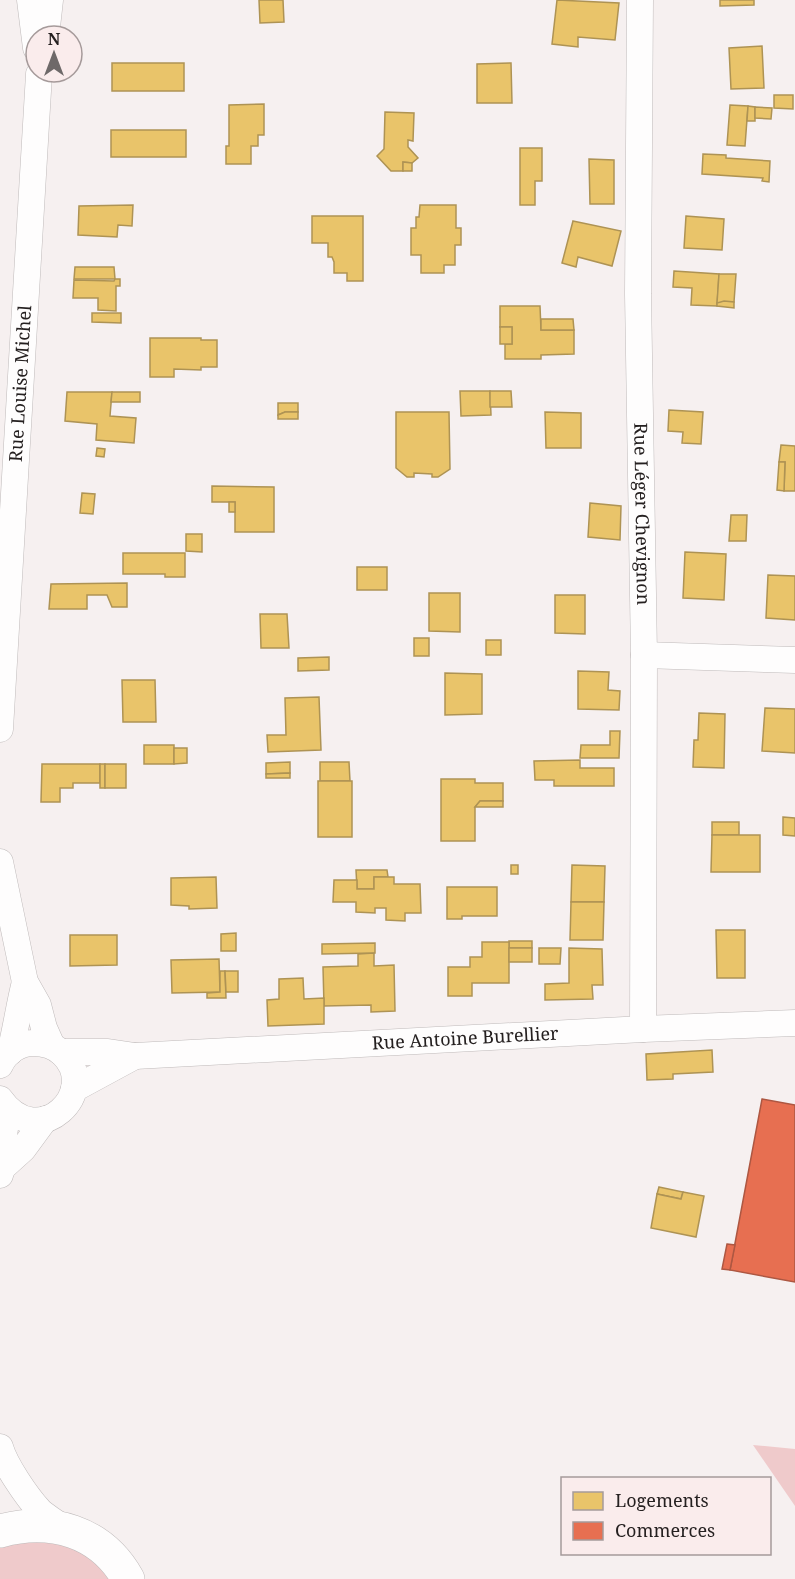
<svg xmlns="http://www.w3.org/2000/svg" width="795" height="1579" font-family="'Noto Serif',serif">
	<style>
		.green { fill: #efcacb }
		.homes { fill: #e9c46a; stroke: #ae9354; stroke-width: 1.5 }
		.shops { fill: #e76f51; stroke: #ad5742; stroke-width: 1.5 }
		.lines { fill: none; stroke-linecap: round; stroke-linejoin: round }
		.street-casing { stroke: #bfbaba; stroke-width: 27 }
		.primary-casing { stroke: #bfbaba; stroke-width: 34 }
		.street { stroke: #fefdfd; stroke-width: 26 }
		.primary { stroke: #fefdfd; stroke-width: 33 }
		.labels { text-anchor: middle; stroke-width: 6; stroke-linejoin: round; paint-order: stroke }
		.street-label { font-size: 18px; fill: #252020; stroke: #faecec }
	</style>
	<rect width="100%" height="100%" fill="#f6f0f0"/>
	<g class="green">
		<polygon points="753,1445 795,1449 795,1506"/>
		<polygon points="6,1541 67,1543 93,1558 112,1579 0,1579 0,1544"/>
	</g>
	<g class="homes">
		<polygon points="259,0 283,0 284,22 260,23"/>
		<polygon points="557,0 619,3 615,40 578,37 578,47 552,44"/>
		<polygon points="720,0 754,0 754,5 720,6"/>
		<polygon points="762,46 764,88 731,89 729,48"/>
		<rect x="112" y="63" width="72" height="28"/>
		<polygon points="511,63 512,103 477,103 477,64"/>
		<polygon points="774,95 793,95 793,109 774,108"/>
		<polygon points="264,104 264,135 258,135 258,146 251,146 251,164 226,164 226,146 229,146 229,105"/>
		<polygon points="730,105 748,106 745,146 727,145"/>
		<polygon points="748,106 755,107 755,121 747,121"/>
		<polygon points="755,107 772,108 771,119 755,118"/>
		<polygon points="385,112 414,113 413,141 408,140 408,147 418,158 412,163 403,162 403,171 391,171 377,156 384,149"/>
		<rect x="111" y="130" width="75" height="27"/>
		<polygon points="520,148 542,148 542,181 535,181 535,205 520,205"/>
		<polygon points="703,154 726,155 726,158 770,161 769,182 762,181 763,178 702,174"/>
		<polygon points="589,159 614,160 614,204 590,204"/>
		<polygon points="403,162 412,163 412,171 403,171"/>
		<polygon points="133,205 132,226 118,225 117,237 78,235 79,206"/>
		<polygon points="420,205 456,205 456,228 461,228 461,245 455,245 455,265 444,265 444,273 421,273 421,255 411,255 411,228 416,228 416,217 419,217"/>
		<polygon points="312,216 363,216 363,281 347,281 347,273 334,273 334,262 332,257 328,257 328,243 312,243"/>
		<polygon points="686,216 724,219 722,250 684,248"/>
		<polygon points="573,221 621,231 612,266 578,257 576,267 562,263"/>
		<polygon points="75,267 114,267 115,279 74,279"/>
		<polygon points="674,271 719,274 717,306 691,305 692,288 673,287"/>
		<polygon points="719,274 736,274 734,302 717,303"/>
		<polygon points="115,279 120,279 120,286 116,286 116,311 98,310 98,298 73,298 74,280 114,281"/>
		<polygon points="724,301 734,302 734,308 717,306 717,303"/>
		<polygon points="500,306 540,306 541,330 574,330 574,354 541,355 541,359 505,359 505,344 512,344 512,327 500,327"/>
		<polygon points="92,313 121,313 121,323 92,322"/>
		<polygon points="541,319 573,319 574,330 541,330"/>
		<rect x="500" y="327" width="12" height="17"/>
		<polygon points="150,338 201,338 201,340 217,340 217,367 201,367 201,370 174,369 174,377 150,377"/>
		<polygon points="460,391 490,391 491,415 461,416"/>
		<polygon points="490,391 511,391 512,407 490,407"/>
		<polygon points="67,392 112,392 110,416 136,418 134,443 96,440 97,424 65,421"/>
		<polygon points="112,392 140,392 140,402 111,402"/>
		<polygon points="278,403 298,403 298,412 285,412 278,415"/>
		<polygon points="669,410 703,412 701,444 682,443 683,432 668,431"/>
		<polygon points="285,412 298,412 298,419 278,419 278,415"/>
		<polygon points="396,412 449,412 450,469 438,477 432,477 432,474 414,473 414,477 407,477 396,468"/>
		<polygon points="545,412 581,413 581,448 546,448"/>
		<polygon points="781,445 795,446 795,491 784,491 785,462 779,462"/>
		<polygon points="97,448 105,449 104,457 96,456"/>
		<polygon points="779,462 785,462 784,491 777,490"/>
		<polygon points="212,486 274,487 274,532 235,532 235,502 212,502"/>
		<polygon points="82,493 95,494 93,514 80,513"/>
		<rect x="229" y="502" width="6" height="10"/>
		<polygon points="590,503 621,506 620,540 588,537"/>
		<polygon points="731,515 747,515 746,541 729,541"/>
		<polygon points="186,534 202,534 202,552 186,551"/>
		<polygon points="685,552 726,554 724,600 683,598"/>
		<polygon points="123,553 185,553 185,577 165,577 165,574 123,574"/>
		<rect x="357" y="567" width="30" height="23"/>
		<polygon points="768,575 795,576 795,620 766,618"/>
		<polygon points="127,583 127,607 112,607 107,595 87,595 87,609 49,609 51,584"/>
		<polygon points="429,593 460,593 460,632 429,631"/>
		<polygon points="555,595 585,595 585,634 555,633"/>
		<polygon points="260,614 287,614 289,648 261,648"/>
		<rect x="414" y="638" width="15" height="18"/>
		<rect x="486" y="640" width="15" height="15"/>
		<polygon points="329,657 329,670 298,671 298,658"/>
		<polygon points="578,671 609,672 608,690 620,691 619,710 578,709"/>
		<polygon points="445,673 482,674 482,714 445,715"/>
		<polygon points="122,680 155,680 156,722 123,722"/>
		<polygon points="319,697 321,750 268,752 267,735 286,735 285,698"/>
		<polygon points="765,708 795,709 795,753 762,751"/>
		<polygon points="699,713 725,714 724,768 693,767 694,740 698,740"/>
		<polygon points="610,731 620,731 619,758 580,758 581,745 610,745"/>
		<rect x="144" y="745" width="30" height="19"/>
		<polygon points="174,748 187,748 187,763 174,764"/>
		<polygon points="580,760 580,768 614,768 614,786 554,786 554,780 535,780 534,761"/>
		<polygon points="290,762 290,773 266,774 266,763"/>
		<polygon points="320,762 349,762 350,781 320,781"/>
		<polygon points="42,764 100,764 100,783 73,783 73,788 60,788 60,802 41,802"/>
		<rect x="100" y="764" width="5" height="24"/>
		<rect x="105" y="764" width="21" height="24"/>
		<polygon points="290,773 290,778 266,778 266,774"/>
		<polygon points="441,779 475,779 475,783 503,783 503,801 480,801 475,807 475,841 441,841"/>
		<rect x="318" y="781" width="34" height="56"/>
		<polygon points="480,801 503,801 503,807 475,807"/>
		<polygon points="783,817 795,818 795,836 783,835"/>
		<rect x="712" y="822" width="27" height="13"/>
		<polygon points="712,835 760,835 760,872 711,872"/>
		<rect x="511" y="865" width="7" height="9"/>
		<polygon points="572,865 605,866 604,902 571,902"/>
		<polygon points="356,870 387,870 388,877 374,877 374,889 357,889"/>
		<polygon points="216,877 217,908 189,909 189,906 171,905 171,878"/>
		<polygon points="374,877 394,877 394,884 420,884 421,913 405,913 405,921 386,920 386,908 375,908 375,913 356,912 356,902 333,902 334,880 357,880 357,889 374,889"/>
		<polygon points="447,887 497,887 497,916 462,916 462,919 447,919"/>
		<polygon points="571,902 604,902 603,940 570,940"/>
		<polygon points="716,930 745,930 745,978 717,978"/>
		<polygon points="236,933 236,951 221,951 221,934"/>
		<polygon points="70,935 117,935 117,965 70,966"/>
		<rect x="509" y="941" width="23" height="7"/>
		<polygon points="482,942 509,942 509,983 472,983 472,996 448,996 448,967 470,967 470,957 482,957"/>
		<polygon points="375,943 375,953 322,954 322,944"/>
		<rect x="509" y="948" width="23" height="14"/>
		<polygon points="539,948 561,948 560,964 539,964"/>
		<polygon points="569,948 602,949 603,985 592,985 593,999 545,1000 545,984 569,983"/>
		<polygon points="374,953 374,966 394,965 395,1011 371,1012 371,1005 324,1006 323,967 358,966 358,954"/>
		<polygon points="219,959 220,992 172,993 171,960"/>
		<polygon points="220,971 225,971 226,998 207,998 207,993 220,992"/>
		<polygon points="225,971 238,971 238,992 226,992"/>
		<polygon points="303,978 304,999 324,998 324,1024 268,1026 267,1000 279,999 279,979"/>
		<polygon points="712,1050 713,1072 673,1074 673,1079 647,1080 646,1054"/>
		<polygon points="659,1187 683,1192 681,1199 657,1194"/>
		<polygon points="683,1192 704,1196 696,1237 651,1228 657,1194 681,1199"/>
	</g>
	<g class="shops">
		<polygon points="762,1099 795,1105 795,1282 730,1270"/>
		<polygon points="727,1244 735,1245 730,1270 722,1269"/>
	</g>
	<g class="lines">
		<g class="street-casing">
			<g id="street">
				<polyline points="30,0 36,48"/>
				<path id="s1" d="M640,0L638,294L644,655L643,1029"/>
				<polyline points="46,36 50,0"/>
				<polyline points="644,655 795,660"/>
				<path id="s2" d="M0,729L39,74"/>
				<polyline points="0,862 25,982 38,1005 44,1028 52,1046"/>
				<path d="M10,1052C16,1029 19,1005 25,982"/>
				<path id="s3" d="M61,1052H108L135,1056L643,1029L795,1023"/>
				<path d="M0,1065C6,1052 19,1043 33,1043C45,1043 55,1046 63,1054C101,1091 39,1154 0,1099"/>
				<polyline points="74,1089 135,1056"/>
				<polyline points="2,1168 23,1149 45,1119"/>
				<polyline points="0,1175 2,1168 2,1147 8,1110"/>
				<path d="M0,1447C5,1465 27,1497 40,1511C47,1517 55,1522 63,1528"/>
			</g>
		</g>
		<g class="primary-casing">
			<path id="primary" d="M0,1531C51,1517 101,1531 128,1579"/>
		</g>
		<use href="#street" class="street"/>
		<use href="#primary" class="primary"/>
	</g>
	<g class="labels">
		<g class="street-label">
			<text dy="6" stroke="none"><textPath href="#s2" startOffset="346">Rue Louise Michel</textPath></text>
			<text dy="6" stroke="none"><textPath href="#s1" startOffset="514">Rue Léger Chevignon</textPath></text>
			<text dy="6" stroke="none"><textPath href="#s3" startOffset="405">Rue Antoine Burellier</textPath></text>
		</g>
	</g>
	<rect x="561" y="1477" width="210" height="78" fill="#faecec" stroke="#a59a9a" stroke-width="1.5"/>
	<rect x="573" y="1492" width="30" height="18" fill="#e9c46a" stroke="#a59a9a" stroke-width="1.5"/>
	<text x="615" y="1507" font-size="18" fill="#252020">Logements</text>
	<rect x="573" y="1522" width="30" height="18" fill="#e76f51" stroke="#a59a9a" stroke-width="1.5"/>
	<text x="615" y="1537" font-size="18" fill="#252020">Commerces</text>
	<g transform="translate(54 54)"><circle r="28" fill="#faecec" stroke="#a59a9a" stroke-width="1.5"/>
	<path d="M0-4.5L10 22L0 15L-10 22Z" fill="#6e6969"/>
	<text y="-9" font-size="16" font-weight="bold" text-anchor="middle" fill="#252020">N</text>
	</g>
</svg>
